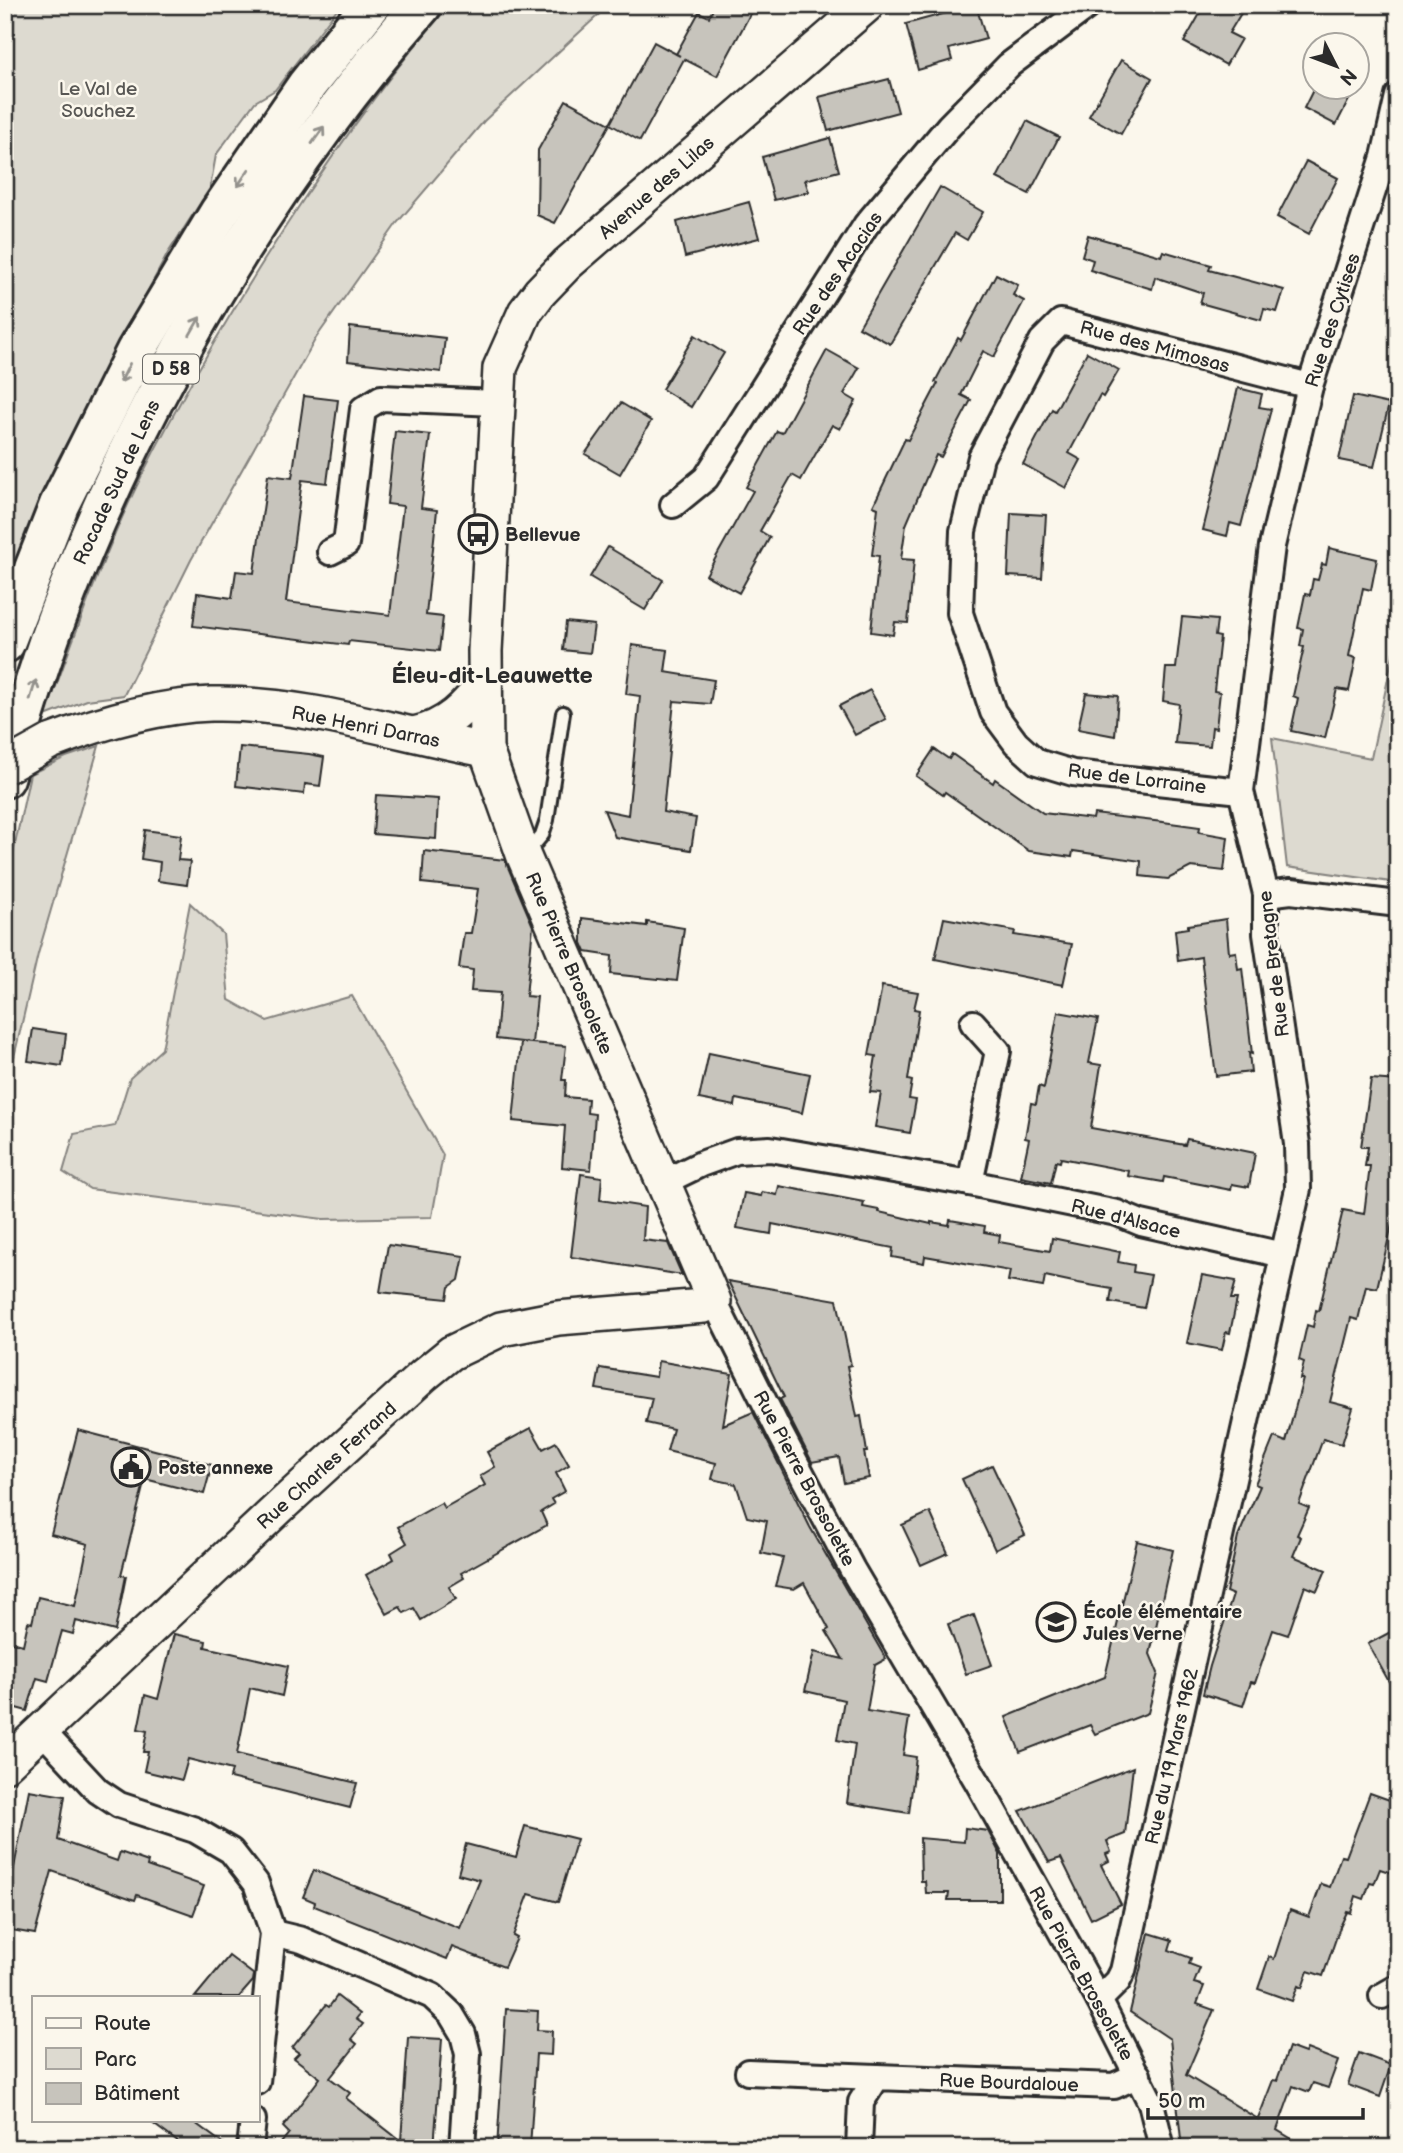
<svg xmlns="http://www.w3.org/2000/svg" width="1403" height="2153" font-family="'Balsamiq Sans',sans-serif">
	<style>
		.green { fill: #dddad0; stroke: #84827e; stroke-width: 2 }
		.building { fill: #c7c4bc; stroke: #2b2b2b; stroke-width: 2 }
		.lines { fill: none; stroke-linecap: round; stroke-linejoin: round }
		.lane-casing { stroke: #2b2b2b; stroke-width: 18 }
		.street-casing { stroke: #2b2b2b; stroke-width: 30 }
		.secondary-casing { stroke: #2b2b2b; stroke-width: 38 }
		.highway-casing { stroke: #2b2b2b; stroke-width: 44 }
		.lane { stroke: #fbf7ec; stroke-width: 12 }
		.street { stroke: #fbf7ec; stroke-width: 24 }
		.secondary { stroke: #fbf7ec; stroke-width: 33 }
		.highway { stroke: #fbf7ec; stroke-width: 38 }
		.secondary-bridge-casing { stroke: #2b2b2b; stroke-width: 38; stroke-linecap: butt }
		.secondary-bridge { stroke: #fbf7ec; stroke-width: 33 }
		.oneway { stroke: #93918c }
		.labels { text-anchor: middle; stroke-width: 5; stroke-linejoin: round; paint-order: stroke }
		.shield { fill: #fbf7ec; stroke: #696865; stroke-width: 2 }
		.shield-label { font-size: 18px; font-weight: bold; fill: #2b2b2b }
		.park-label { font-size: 19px; fill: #585754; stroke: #fbf7ec }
		.street-label { font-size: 19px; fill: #2b2b2b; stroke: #fbf7ec }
		.poi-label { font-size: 19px; font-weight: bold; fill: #2b2b2b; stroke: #fbf7ec; text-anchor: start }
		.quarter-label { font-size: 23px; font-weight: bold; fill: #2b2b2b; stroke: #fbf7ec }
	</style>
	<rect width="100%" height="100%" fill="#fbf7ec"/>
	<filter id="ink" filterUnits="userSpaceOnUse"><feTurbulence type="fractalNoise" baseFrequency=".0143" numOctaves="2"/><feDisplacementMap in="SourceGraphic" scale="14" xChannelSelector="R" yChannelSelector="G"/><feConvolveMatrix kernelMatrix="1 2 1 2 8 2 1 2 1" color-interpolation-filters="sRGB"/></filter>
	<g filter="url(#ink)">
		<g class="green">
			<polygon points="5,5 340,5 275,90 255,102 216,155 210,188 168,253 57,461 5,587"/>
			<path d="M450,5H609L484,121L397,223L316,338L191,560L124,695L87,700L45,716C75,635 104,552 142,475C190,379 244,289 303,200C348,133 396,65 450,5Z"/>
			<polygon points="1398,632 1398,883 1287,867 1272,738 1371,758"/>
			<polygon points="99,746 38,954 5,1096 5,891 30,774 66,757"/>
			<polygon points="190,903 223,934 229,1000 267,1021 352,996 443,1155 432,1217 323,1219 90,1189 63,1172 74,1134 115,1126 130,1078 162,1049"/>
		</g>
		<g class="building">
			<polygon points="715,5 755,5 717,76 684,59 640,141 610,124 555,223 537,215 538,150 566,100 610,124 654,42 680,56 676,54 699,12 709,17"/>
			<polygon points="976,5 986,39 949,49 952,60 918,70 906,24"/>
			<polygon points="1205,5 1246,5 1229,33 1241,39 1226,65 1184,42"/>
			<polygon points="1121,60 1152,78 1121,134 1089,116"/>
			<polygon points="889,79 898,112 828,131 819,97"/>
			<polygon points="1315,86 1315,88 1355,88 1336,125 1304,108"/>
			<polygon points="1027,121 1059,137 1029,194 997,178"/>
			<polygon points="830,138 839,171 805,180 809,192 774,200 762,157"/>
			<polygon points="1306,161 1338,178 1309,234 1277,217"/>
			<polygon points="940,187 983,212 967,240 955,233 890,344 859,327"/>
			<polygon points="749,202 759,238 685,257 677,222"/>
			<polygon points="1088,235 1161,256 1163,251 1211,265 1209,270 1284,290 1277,312 1264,309 1261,320 1200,303 1203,293 1155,277 1152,289 1090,270 1093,260 1082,256"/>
			<polygon points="996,274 1018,285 1013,295 1024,301 994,357 983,351 961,395 971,400 941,457 936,455 906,525 901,559 914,560 908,623 895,622 893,635 871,632 879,556 872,555 878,508 873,506 905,439 908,440 938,383 935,382 958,338 961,340"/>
			<polygon points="350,327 445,338 441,372 348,361"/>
			<polygon points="695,335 724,353 691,407 662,389"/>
			<polygon points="827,350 859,368 844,394 856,401 840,429 832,425 801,480 792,475 760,531 770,537 739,593 706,575 753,491 746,487 777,431 782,433"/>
			<polygon points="1087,352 1119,370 1103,397 1100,395 1069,453 1081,460 1066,488 1023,464 1052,409 1055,411"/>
			<polygon points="1238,388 1262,394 1259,407 1271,409 1241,526 1230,523 1227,536 1203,530"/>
			<polygon points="304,396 338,400 327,483 302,480 286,602 390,615 403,506 387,504 395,431 430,435 421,508 437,510 426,615 443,617 439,651 349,641 348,645 193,626 197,593 232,598 236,571 254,573 268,475 292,478"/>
			<polygon points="1353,396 1389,404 1374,467 1339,460"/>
			<polygon points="621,403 651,421 620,474 585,454"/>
			<polygon points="1011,513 1046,515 1042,578 1008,576"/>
			<polygon points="608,547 663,580 645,610 590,577"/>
			<polygon points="1329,548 1377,559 1371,590 1363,588 1349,656 1356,658 1349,691 1337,689 1325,738 1291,731 1298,698 1293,696 1304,647 1300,646 1303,629 1298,628 1305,594 1310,595 1313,579 1318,580 1322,564 1326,565"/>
			<polygon points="1182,617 1217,620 1215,636 1220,637 1214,691 1220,692 1216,728 1212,727 1210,746 1175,743 1179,704 1163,701 1166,668 1176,668"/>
			<polygon points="566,622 594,625 590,653 563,650"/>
			<polygon points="632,645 668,650 665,672 714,680 710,704 674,701 663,812 696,818 691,850 615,837 604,810 628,815 640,696 626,694"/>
			<polygon points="870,690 886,719 855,735 839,706"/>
			<polygon points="1086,693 1118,696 1115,736 1078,729"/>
			<polygon points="240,747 309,754 324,757 320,786 305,784 304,794 236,786"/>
			<polygon points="934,749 949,759 952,754 993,783 995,779 1043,813 1093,819 1094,814 1163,822 1200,827 1199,832 1228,837 1224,871 1191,867 1168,879 1140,876 1141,861 1073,851 1072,857 1029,851 945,792 943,795 916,776"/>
			<polygon points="376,795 438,799 436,839 373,834"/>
			<polygon points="145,830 181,835 178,860 190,861 187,885 158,881 160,862 141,859"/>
			<polygon points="424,851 505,860 533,926 526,996 537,997 532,1043 566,1046 562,1080 566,1080 565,1097 588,1099 587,1113 595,1114 591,1170 562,1167 565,1126 513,1121 521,1042 531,1043 496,1039 500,993 471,991 473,970 459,968 464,933 471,933 478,889 422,883"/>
			<polygon points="582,918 647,926 647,922 684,928 677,981 611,974 612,956 586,952 582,943"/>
			<polygon points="944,918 1015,931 1014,935 1072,944 1063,985 935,959"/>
			<polygon points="1226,919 1229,953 1236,952 1238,969 1242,968 1252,1054 1249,1053 1251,1072 1216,1076 1201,957 1178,961 1175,930 1188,928 1188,925"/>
			<polygon points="882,986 918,992 914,1009 919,1010 908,1080 912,1081 909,1099 916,1100 910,1133 875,1127 881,1093 870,1092 876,1056 869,1055"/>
			<polygon points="1058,1012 1098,1019 1089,1063 1101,1065 1091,1128 1185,1145 1187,1139 1255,1153 1249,1187 1232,1184 1231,1190 1164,1177 1163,1182 1128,1176 1129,1171 1061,1158 1060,1162 1056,1161 1051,1183 1021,1177 1029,1139 1025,1138 1031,1103 1036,1104 1039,1086 1044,1088"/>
			<polygon points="33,1029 66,1034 62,1066 28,1061"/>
			<polygon points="709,1053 810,1074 802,1113 736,1099 735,1106 699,1099"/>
			<polygon points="1371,1079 1398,1081 1398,1199 1377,1288 1366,1286 1358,1320 1351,1318 1330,1402 1353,1408 1342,1444 1323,1439 1299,1504 1309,1508 1297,1535 1301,1537 1293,1556 1326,1570 1317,1591 1305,1586 1288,1635 1273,1630 1255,1683 1251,1682 1243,1706 1203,1694 1210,1666 1233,1595 1226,1592 1238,1537 1260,1486 1255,1484 1274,1437 1286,1442 1303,1379 1300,1379 1304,1362 1299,1360 1307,1325 1313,1327 1316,1310 1319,1311 1343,1210 1364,1214 1370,1166 1365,1166 1368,1147 1361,1147"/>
			<polygon points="581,1174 602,1177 600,1200 645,1207 643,1240 668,1243 682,1275 571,1257"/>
			<polygon points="779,1186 864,1202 863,1207 879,1210 879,1212 931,1224 931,1222 949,1225 950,1220 985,1226 984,1232 1000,1235 999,1242 1050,1251 1052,1238 1120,1252 1118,1262 1134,1265 1133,1272 1151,1275 1144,1308 1110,1302 1112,1289 1078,1283 1045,1276 1043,1287 1008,1281 1010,1271 925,1256 924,1263 892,1257 893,1248 772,1224 771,1234 737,1228 744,1193 761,1196 762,1192 777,1195"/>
			<polygon points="388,1245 464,1256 459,1280 449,1287 447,1299 380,1292"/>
			<polygon points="1202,1275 1236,1281 1231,1299 1237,1299 1230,1333 1226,1332 1222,1350 1187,1343"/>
			<polygon points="728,1281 837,1300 851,1365 847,1366 857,1417 861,1416 867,1452 864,1452 869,1478 844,1483 839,1457 812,1462 780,1399 784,1397"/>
			<polygon points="658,1361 732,1374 723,1425 753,1412 810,1527 886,1659 875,1665 867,1711 909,1718 903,1755 916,1757 909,1813 847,1803 855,1744 837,1740 844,1700 805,1691 814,1652 843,1659 826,1631 829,1629 804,1583 794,1589 775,1586 783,1558 761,1553 767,1521 747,1517 736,1484 712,1479 716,1463 667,1451 673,1429 646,1423 652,1398 596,1389 600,1368 656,1377"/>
			<polygon points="531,1428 543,1449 556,1442 569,1465 556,1473 565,1491 551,1499 554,1504 541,1512 547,1525 461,1573 464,1578 449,1587 456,1599 421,1620 414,1608 404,1613 400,1607 387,1614 366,1575 394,1559 391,1553 407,1543 398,1527 441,1503 444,1508 485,1485 480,1476 495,1467 487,1452"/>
			<polygon points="78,1430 212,1465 204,1494 145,1479 121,1575 126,1576 115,1631 76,1621 73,1634 62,1631 48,1681 37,1678 27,1711 5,1705 5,1654 8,1641 23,1645 28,1622 32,1623 38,1597 75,1606 88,1544 51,1534"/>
			<polygon points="992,1465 1025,1535 995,1550 962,1479"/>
			<polygon points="930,1512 948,1553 921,1565 902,1525"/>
			<polygon points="1137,1541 1173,1550 1150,1654 1158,1673 1148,1713 1095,1734 1090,1725 1020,1752 1006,1717 1105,1677"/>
			<polygon points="974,1615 992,1665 966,1674 948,1624"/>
			<polygon points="1398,1628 1398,1698 1368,1644"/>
			<polygon points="174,1634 206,1641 205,1647 288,1666 282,1696 250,1688 237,1754 357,1783 350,1808 230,1778 232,1770 188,1759 182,1780 144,1771 148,1752 143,1752 147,1731 138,1729 145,1695 158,1699"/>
			<polygon points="1133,1767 1125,1834 1107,1841 1111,1852 1106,1854 1109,1861 1101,1865 1121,1904 1091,1919 1061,1858 1049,1862 1020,1811"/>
			<polygon points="29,1790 65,1796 58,1840 117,1861 120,1852 148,1862 147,1866 204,1886 193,1915 137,1895 135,1900 52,1871 35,1934 5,1929 5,1870 13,1873"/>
			<polygon points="1370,1793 1398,1803 1398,1857 1392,1873 1380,1869 1374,1884 1370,1883 1364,1899 1356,1896 1351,1913 1347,1912 1340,1927 1323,1976 1308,1971 1302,1988 1298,1986 1292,2001 1258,1989 1269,1957 1274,1959 1290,1910 1309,1917 1321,1884 1330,1887 1341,1856 1346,1857"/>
			<polygon points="525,1826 577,1839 558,1902 529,1894 513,1936 517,1938 504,1967 452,1947 447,1959 314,1906 315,1902 303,1897 314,1870 460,1928 480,1880 458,1874 466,1844 516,1857"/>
			<polygon points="965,1828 988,1831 1000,1854 1000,1900 948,1900 949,1893 926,1893 925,1881 921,1881 920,1838 964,1842"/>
			<polygon points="1149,1933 1172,1940 1169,1950 1191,1958 1189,1964 1200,1968 1194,1983 1204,1986 1197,2004 1214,2010 1186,2075 1258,2119 1273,2080 1279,2081 1277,2080 1289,2047 1305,2053 1307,2049 1338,2061 1328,2088 1313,2083 1309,2092 1293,2086 1277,2130 1307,2148 1182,2148 1170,2039 1130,2012"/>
			<polygon points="229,1956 254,1975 253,1981 239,1997 195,1997"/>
			<polygon points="337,1996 360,2014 356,2019 363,2024 351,2039 357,2044 330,2078 350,2093 346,2098 401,2141 408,2037 442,2039 434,2148 277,2148 289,2133 283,2127 320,2078 294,2058 299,2053 292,2048 326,2005 329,2007"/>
			<polygon points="506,2009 538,2011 537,2030 552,2031 551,2055 536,2054 530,2148 497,2148"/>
			<polygon points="1359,2053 1391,2065 1380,2097 1348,2085"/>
			<polygon points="148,2120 191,2120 229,2148 186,2148"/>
		</g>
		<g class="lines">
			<g class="lane-casing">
				<polyline id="lane" points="526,854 542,835 547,820 563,713"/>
			</g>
			<g class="street-casing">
				<g id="street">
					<polyline points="673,505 706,478 866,225 949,126 1009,65 1089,5"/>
					<polyline points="330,552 346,544 363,409 381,398 496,403"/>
					<polyline points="1241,791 1073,773 1037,762 1016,743 993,712 960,613 963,531 981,457 1042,341 1061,322 1310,386"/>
					<polyline points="1266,894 1291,891 1398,904"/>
					<polyline points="662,1183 701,1164 737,1151 770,1149 970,1183 1117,1213 1141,1223 1283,1255"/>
					<polyline points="970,1183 998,1051 973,1023"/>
					<polyline points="714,1301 779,1431 852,1569 978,1783 1099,2000 1151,2103 1162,2148"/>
					<polyline points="41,1730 98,1791 119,1805 195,1830 231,1851 256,1883 273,1933 257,2082"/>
					<polyline points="273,1933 302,1940 432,1996 451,2014 463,2034 468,2054 462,2148"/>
					<polyline points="1382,1996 1398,1987"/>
					<polyline points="1099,2000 1118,1981 1123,1971 1298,1189 1297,1144 1266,934 1266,894 1241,791 1272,546 1310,386 1384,157 1398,96"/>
					<polyline points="748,2072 877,2077"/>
					<polyline points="250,2148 253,2120"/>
					<polyline points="859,2148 861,2102 877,2077 1114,2086 1138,2075"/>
				</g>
			</g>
			<g class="secondary-casing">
				<g id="secondary">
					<path d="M414,734C447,727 467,707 486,680"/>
					<path d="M50,742C99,723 157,706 211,704C305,702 395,733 486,750"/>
					<polyline points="5,1765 284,1503 424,1375 451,1353 501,1329 558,1318 704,1306 714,1301 524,857 486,750 485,651 500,368 525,312 540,292 567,264 867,5"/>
				</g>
			</g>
			<g class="highway-casing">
				<g id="highway">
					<polyline points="5,643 59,505 136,351 219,213 307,85 371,5"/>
					<path d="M5,778C23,721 39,663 61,607C145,388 268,182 422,5"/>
				</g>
			</g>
			<use href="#lane" class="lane"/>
			<use href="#street" class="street"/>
			<use href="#secondary" class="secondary"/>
			<use href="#highway" class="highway"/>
			<g class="secondary-bridge-casing">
				<polyline id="secondary-bridge" points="5,767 50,742"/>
			</g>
			<use href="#secondary-bridge" class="secondary-bridge"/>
		</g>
		<defs><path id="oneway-shaft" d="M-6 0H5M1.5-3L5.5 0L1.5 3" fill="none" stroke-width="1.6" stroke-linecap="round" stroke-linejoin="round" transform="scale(1.75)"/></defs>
		<g class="oneway">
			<use href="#oneway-shaft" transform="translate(318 135) rotate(-55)"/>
			<use href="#oneway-shaft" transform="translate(243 178) rotate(124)"/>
			<use href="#oneway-shaft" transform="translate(195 326) rotate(-60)"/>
			<use href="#oneway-shaft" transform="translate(125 373) rotate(116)"/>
			<use href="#oneway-shaft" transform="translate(33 690) rotate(-73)"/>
		</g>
	</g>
	<defs>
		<g id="bus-ring" transform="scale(2.0125)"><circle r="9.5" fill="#fbf7ec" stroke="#2b2b2b" stroke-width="1.5"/><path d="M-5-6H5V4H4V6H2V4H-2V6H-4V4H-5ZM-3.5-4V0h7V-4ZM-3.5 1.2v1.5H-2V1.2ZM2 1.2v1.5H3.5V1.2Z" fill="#2b2b2b"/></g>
		<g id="civic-ring" transform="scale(2.0125)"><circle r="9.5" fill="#fbf7ec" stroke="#2b2b2b" stroke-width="1.5"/><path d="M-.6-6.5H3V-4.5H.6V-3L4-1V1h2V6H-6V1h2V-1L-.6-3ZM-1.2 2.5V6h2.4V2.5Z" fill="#2b2b2b"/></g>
		<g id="school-ring" transform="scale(2.0125)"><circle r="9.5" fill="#fbf7ec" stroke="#2b2b2b" stroke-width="1.5"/><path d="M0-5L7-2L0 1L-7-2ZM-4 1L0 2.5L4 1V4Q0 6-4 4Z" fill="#2b2b2b"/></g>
	</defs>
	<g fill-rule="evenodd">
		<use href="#bus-ring" x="478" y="534"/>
		<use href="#civic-ring" x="131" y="1467"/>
		<use href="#school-ring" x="1056" y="1622"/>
	</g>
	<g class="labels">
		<rect class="shield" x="143" y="354.5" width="56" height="29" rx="5"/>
		<g class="shield-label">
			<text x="171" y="375">D 58</text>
		</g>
		<g class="park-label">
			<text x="98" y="95">Le Val de<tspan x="98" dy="22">Souchez</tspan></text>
		</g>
		<g class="street-label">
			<text transform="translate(656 187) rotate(-41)" y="7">Avenue des Lilas</text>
			<text transform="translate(837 273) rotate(-56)" y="7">Rue des Acacias</text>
			<text transform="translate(1332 320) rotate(-72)" y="7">Rue des Cytises</text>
			<text transform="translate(1155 346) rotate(15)" y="7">Rue des Mimosas</text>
			<text transform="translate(116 482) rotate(-65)" y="7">Rocade Sud de Lens</text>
			<text transform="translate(366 726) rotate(11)" y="7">Rue Henri Darras</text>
			<text transform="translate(1137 778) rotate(7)" y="7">Rue de Lorraine</text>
			<text transform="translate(570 963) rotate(67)" y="7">Rue Pierre Brossolette</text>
			<text transform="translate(1273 964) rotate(-97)" y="7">Rue de Bretagne</text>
			<text transform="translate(1126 1218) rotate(14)" y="7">Rue d'Alsace</text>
			<text transform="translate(326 1465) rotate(-42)" y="7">Rue Charles Ferrand</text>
			<text transform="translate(805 1478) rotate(62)" y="7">Rue Pierre Brossolette</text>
			<text transform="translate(1171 1756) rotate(-77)" y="7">Rue du 19 Mars 1962</text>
			<text transform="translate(1082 1973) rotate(61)" y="7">Rue Pierre Brossolette</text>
			<text transform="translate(1009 2082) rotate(2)" y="7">Rue Bourdaloue</text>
		</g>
		<g class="poi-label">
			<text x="505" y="541">Bellevue</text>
			<text x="158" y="1474">Poste annexe</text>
			<text x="1083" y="1618">École élémentaire<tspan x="1083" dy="22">Jules Verne</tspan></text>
		</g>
		<g class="quarter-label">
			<text x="492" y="683">Éleu-dit-Leauwette</text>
		</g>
	</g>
	<rect width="1403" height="2153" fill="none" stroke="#fbf7ec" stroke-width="28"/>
	<rect x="14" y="14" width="1375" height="2125" fill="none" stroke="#2b2b2b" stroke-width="2.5" filter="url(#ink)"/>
	<rect x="32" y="1996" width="228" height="126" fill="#fbf7ec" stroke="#a8a59f" stroke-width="2"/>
	<rect x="46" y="2018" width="35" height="10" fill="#fbf7ec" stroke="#a8a59f" stroke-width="2"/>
	<text x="94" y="2030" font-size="21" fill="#2b2b2b">Route</text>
	<rect x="46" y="2048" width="35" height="21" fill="#dddad0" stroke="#a8a59f" stroke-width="2"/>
	<text x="94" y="2066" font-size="21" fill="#2b2b2b">Parc</text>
	<rect x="46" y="2083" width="35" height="21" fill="#c7c4bc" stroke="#a8a59f" stroke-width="2"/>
	<text x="94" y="2100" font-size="21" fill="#2b2b2b">Bâtiment</text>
	<g transform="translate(1336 66) rotate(132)"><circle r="33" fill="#fbf7ec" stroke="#a8a59f" stroke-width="2"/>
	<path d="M0-5L12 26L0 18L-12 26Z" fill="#2b2b2b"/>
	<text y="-10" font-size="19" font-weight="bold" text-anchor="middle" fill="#2b2b2b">N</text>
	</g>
	<path d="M1148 2108v10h215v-10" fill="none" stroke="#2b2b2b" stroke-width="3.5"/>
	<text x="1158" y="2108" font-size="21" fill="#2b2b2b" stroke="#fbf7ec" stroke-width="5" paint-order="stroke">50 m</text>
</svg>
